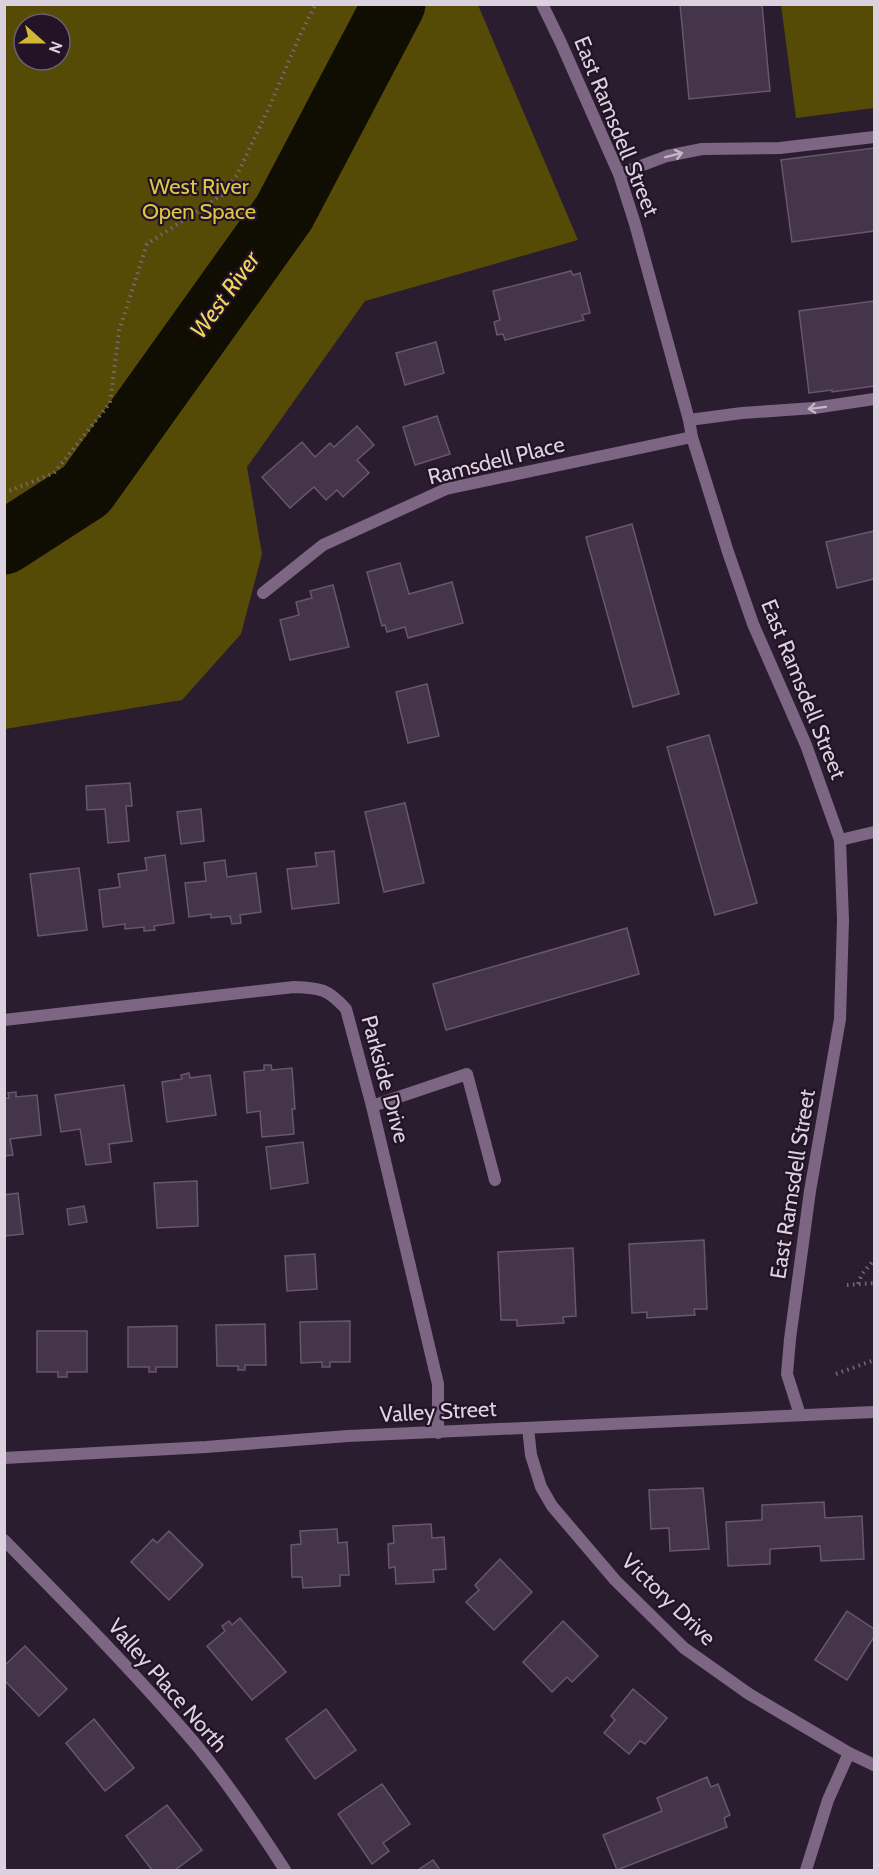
<svg xmlns="http://www.w3.org/2000/svg" width="879" height="1875" font-family="Cabin,sans-serif">
	<style>
		.green { fill: #564a07; fill-rule: evenodd }
		.lines { fill: none; stroke-linecap: round; stroke-linejoin: round }
		.river { stroke: #100e03; stroke-width: 63 }
		.building { fill: #45354a; stroke: #67576d; stroke-width: 1.5 }
		.path { stroke: #776a7b; stroke-width: 4; stroke-dasharray: 1.5 4.5; stroke-linecap: butt }
		.service { stroke: #7c6683; stroke-width: 12 }
		.minor { stroke: #7c6683; stroke-width: 12 }
		.tertiary { stroke: #7c6683; stroke-width: 12 }
		.oneway { stroke: #c4b7c8 }
		.labels { text-anchor: middle; stroke-width: 4.5; stroke-linejoin: round; paint-order: stroke }
		.street-label { font-size: 22px; fill: #dcd2df; stroke: #221326 }
		.park-label { font-size: 22px; fill: #dfc545; stroke: #221326 }
		.water-label { font-size: 24px; font-style: italic; fill: #f1d759; stroke: #221326 }
	</style>
	<rect width="100%" height="100%" fill="#2b1d30"/>
	<g class="green">
		<path d="M5,4L478,5L578,240L365,301L247,467L262,554L241,634L182,700L5,729ZM24,24H60V60H24Z"/>
		<polygon points="781,5 874,5 874,108 796,118"/>
	</g>
	<g class="lines">
		<polyline class="river" points="4,543 86,490 284,213 394,4"/>
	</g>
	<g class="building">
		<polygon points="680,4 762,4 770,91 689,99"/>
		<polygon points="874,148 874,231 792,242 781,160"/>
		<polygon points="571,271 573,275 580,273 590,313 582,315 584,320 505,340 503,334 497,335 494,322 500,320 493,291"/>
		<polygon points="874,301 874,386 832,392 832,390 809,393 799,311"/>
		<polygon points="436,342 444,373 405,385 396,353"/>
		<polygon points="437,416 450,454 415,465 403,427"/>
		<polygon points="357,426 374,445 357,460 369,473 343,497 337,490 326,500 314,487 290,508 262,477 302,442 315,457 330,443 334,447"/>
		<polygon points="632,524 679,694 633,707 586,537"/>
		<polygon points="874,531 874,579 837,588 826,542"/>
		<polygon points="400,563 409,594 452,582 463,623 408,638 405,627 387,632 385,625 382,626 367,572"/>
		<polygon points="333,585 349,647 290,660 280,620 299,615 296,602 312,598 310,591"/>
		<polygon points="427,684 439,736 408,743 396,692"/>
		<polygon points="709,735 757,903 715,915 667,747"/>
		<polygon points="130,783 132,806 126,806 129,841 108,843 105,809 87,810 86,786"/>
		<polygon points="405,803 424,883 384,892 365,812"/>
		<polygon points="201,809 204,841 181,844 177,812"/>
		<polygon points="334,851 339,903 292,909 287,869 317,866 315,853"/>
		<polygon points="165,855 174,923 154,926 155,930 144,931 144,927 125,929 125,924 103,927 99,890 120,887 118,874 147,870 145,858"/>
		<polygon points="225,860 227,877 256,873 261,912 240,915 241,923 232,924 230,916 211,918 211,914 189,917 185,883 206,881 204,863"/>
		<polygon points="79,868 87,930 38,936 30,874"/>
		<polygon points="627,928 639,974 446,1030 433,984"/>
		<polygon points="264,1065 271,1065 272,1070 292,1068 295,1109 292,1109 294,1134 262,1137 260,1111 247,1113 244,1072 264,1070"/>
		<polygon points="189,1073 190,1078 210,1075 216,1115 167,1122 162,1082 182,1079 181,1075"/>
		<polygon points="124,1085 132,1141 109,1144 111,1162 86,1165 80,1129 61,1132 55,1095"/>
		<polygon points="16,1092 16,1097 37,1095 41,1135 10,1139 13,1155 4,1156 4,1098 9,1098 8,1093"/>
		<polygon points="303,1142 308,1183 271,1189 266,1147"/>
		<polygon points="197,1181 198,1226 157,1228 154,1183"/>
		<polygon points="18,1193 23,1234 4,1236 4,1195"/>
		<polygon points="84,1206 87,1222 69,1225 67,1209"/>
		<polygon points="704,1240 707,1309 694,1309 695,1315 647,1318 647,1312 632,1313 629,1244"/>
		<polygon points="573,1248 576,1316 563,1317 564,1323 517,1326 517,1320 501,1320 498,1252"/>
		<polygon points="315,1254 317,1289 287,1291 285,1256"/>
		<polygon points="350,1321 350,1362 330,1362 330,1367 322,1367 322,1362 301,1363 300,1322"/>
		<polygon points="265,1324 266,1365 245,1365 245,1370 238,1370 238,1366 217,1366 216,1325"/>
		<polygon points="177,1326 177,1367 156,1367 156,1372 149,1372 149,1367 128,1367 128,1327"/>
		<polygon points="37,1331 87,1331 87,1372 67,1372 67,1377 58,1377 58,1372 37,1372"/>
		<polygon points="703,1488 709,1549 670,1551 669,1528 651,1529 649,1490"/>
		<polygon points="824,1502 825,1518 862,1516 864,1559 821,1561 820,1546 770,1549 770,1564 728,1566 726,1522 762,1520 762,1505"/>
		<polygon points="431,1524 432,1538 444,1537 446,1569 433,1570 434,1582 396,1584 395,1567 389,1568 388,1544 394,1543 393,1526"/>
		<polygon points="337,1529 338,1543 347,1542 349,1575 340,1575 340,1586 303,1588 302,1577 292,1577 291,1545 301,1544 300,1531"/>
		<polygon points="169,1531 203,1565 169,1600 131,1562 153,1539 157,1543"/>
		<polygon points="500,1559 532,1592 494,1630 466,1602 479,1590 475,1585"/>
		<polygon points="847,1611 874,1629 874,1637 847,1680 815,1660"/>
		<polygon points="240,1618 286,1672 252,1700 207,1646 225,1631 222,1626 229,1621 232,1625"/>
		<polygon points="563,1621 598,1656 572,1682 567,1677 552,1692 523,1662"/>
		<polygon points="25,1646 67,1689 39,1716 4,1680 4,1666"/>
		<polygon points="633,1689 667,1718 645,1744 640,1741 629,1754 604,1733 615,1720 611,1716"/>
		<polygon points="326,1709 356,1750 315,1779 286,1739"/>
		<polygon points="94,1719 134,1768 105,1791 66,1743"/>
		<polygon points="707,1777 711,1787 718,1784 730,1815 724,1818 727,1827 617,1870 603,1835 662,1811 657,1798"/>
		<polygon points="382,1784 410,1824 383,1843 389,1851 372,1864 338,1814"/>
		<polygon points="167,1805 202,1850 175,1870 152,1870 126,1836"/>
		<polygon points="433,1860 440,1870 418,1870"/>
	</g>
	<g class="lines">
		<g class="path">
			<polyline points="4,493 54,473 110,403 119,331 147,244 222,195 237,175 267,112 302,31 316,4"/>
			<polyline points="858,1284 862,1274 874,1260"/>
			<polyline points="847,1285 874,1283"/>
			<polyline points="836,1374 874,1360"/>
		</g>
		<g class="service">
			<polyline points="619,174 667,156 702,149 780,148 874,137"/>
			<polyline points="689,420 742,413 814,408 874,399"/>
			<polyline points="372,1106 467,1074 495,1180"/>
		</g>
		<g class="minor">
			<polyline points="542,4 561,43 619,174 635,224 689,420 692,437 728,552 753,624 806,745 840,840 843,920 840,1019 810,1191 790,1339 787,1374 800,1415"/>
			<polyline points="263,593 323,545 446,489 692,437"/>
			<polyline points="840,840 874,832"/>
			<path d="M4,1020L294,987C321,988 328,989 346,1009L372,1106L438,1384V1433"/>
			<polyline points="528,1428 531,1455 541,1487 552,1506 615,1580 684,1648 749,1694 849,1753 874,1765"/>
			<path d="M4,1540C71,1608 137,1675 198,1747C230,1786 258,1828 285,1870"/>
			<polyline points="806,1870 828,1800 849,1753"/>
		</g>
		<polyline class="tertiary" points="4,1458 206,1447 348,1436 874,1412"/>
	</g>
	<defs><path id="oneway-shaft" d="M-6 0H5M1.5-3L5.5 0L1.5 3" fill="none" stroke-width="1.6" stroke-linecap="round" stroke-linejoin="round" transform="scale(1.5)"/></defs>
	<g class="oneway">
		<use href="#oneway-shaft" transform="translate(674 155) rotate(-14)"/>
		<use href="#oneway-shaft" transform="translate(817 408) rotate(173)"/>
	</g>
	<g class="labels">
		<g class="street-label">
			<text transform="translate(617 126) rotate(68)" y="8">East Ramsdell Street</text>
			<text transform="translate(496 460) rotate(-14)" y="8">Ramsdell Place</text>
			<text transform="translate(804 689) rotate(68)" y="8">East Ramsdell Street</text>
			<text transform="translate(386 1079) rotate(75)" y="8">Parkside Drive</text>
			<text transform="translate(792 1184) rotate(-81)" y="8">East Ramsdell Street</text>
			<text transform="translate(438 1411) rotate(-3)" y="8">Valley Street</text>
			<text transform="translate(669 1599) rotate(44)" y="8">Victory Drive</text>
			<text transform="translate(168 1685) rotate(49)" y="8">Valley Place North</text>
		</g>
		<g class="park-label">
			<text x="199" y="194">West River<tspan x="199" dy="25">Open Space</tspan></text>
		</g>
		<g class="water-label">
			<text transform="translate(225 295) rotate(-54)" y="8">West River</text>
		</g>
	</g>
	<rect width="879" height="1875" fill="none" stroke="#dcd2df" stroke-width="12"/>
	<g transform="translate(42 42) rotate(111)"><circle r="28" fill="#221326" stroke="#6c5f70" stroke-width="1.5"/>
	<path d="M0-4.5L10 22L0 15L-10 22Z" fill="#d1b736"/>
	<text y="-9" font-size="16" font-weight="bold" text-anchor="middle" fill="#dcd2df">N</text>
	</g>
</svg>
